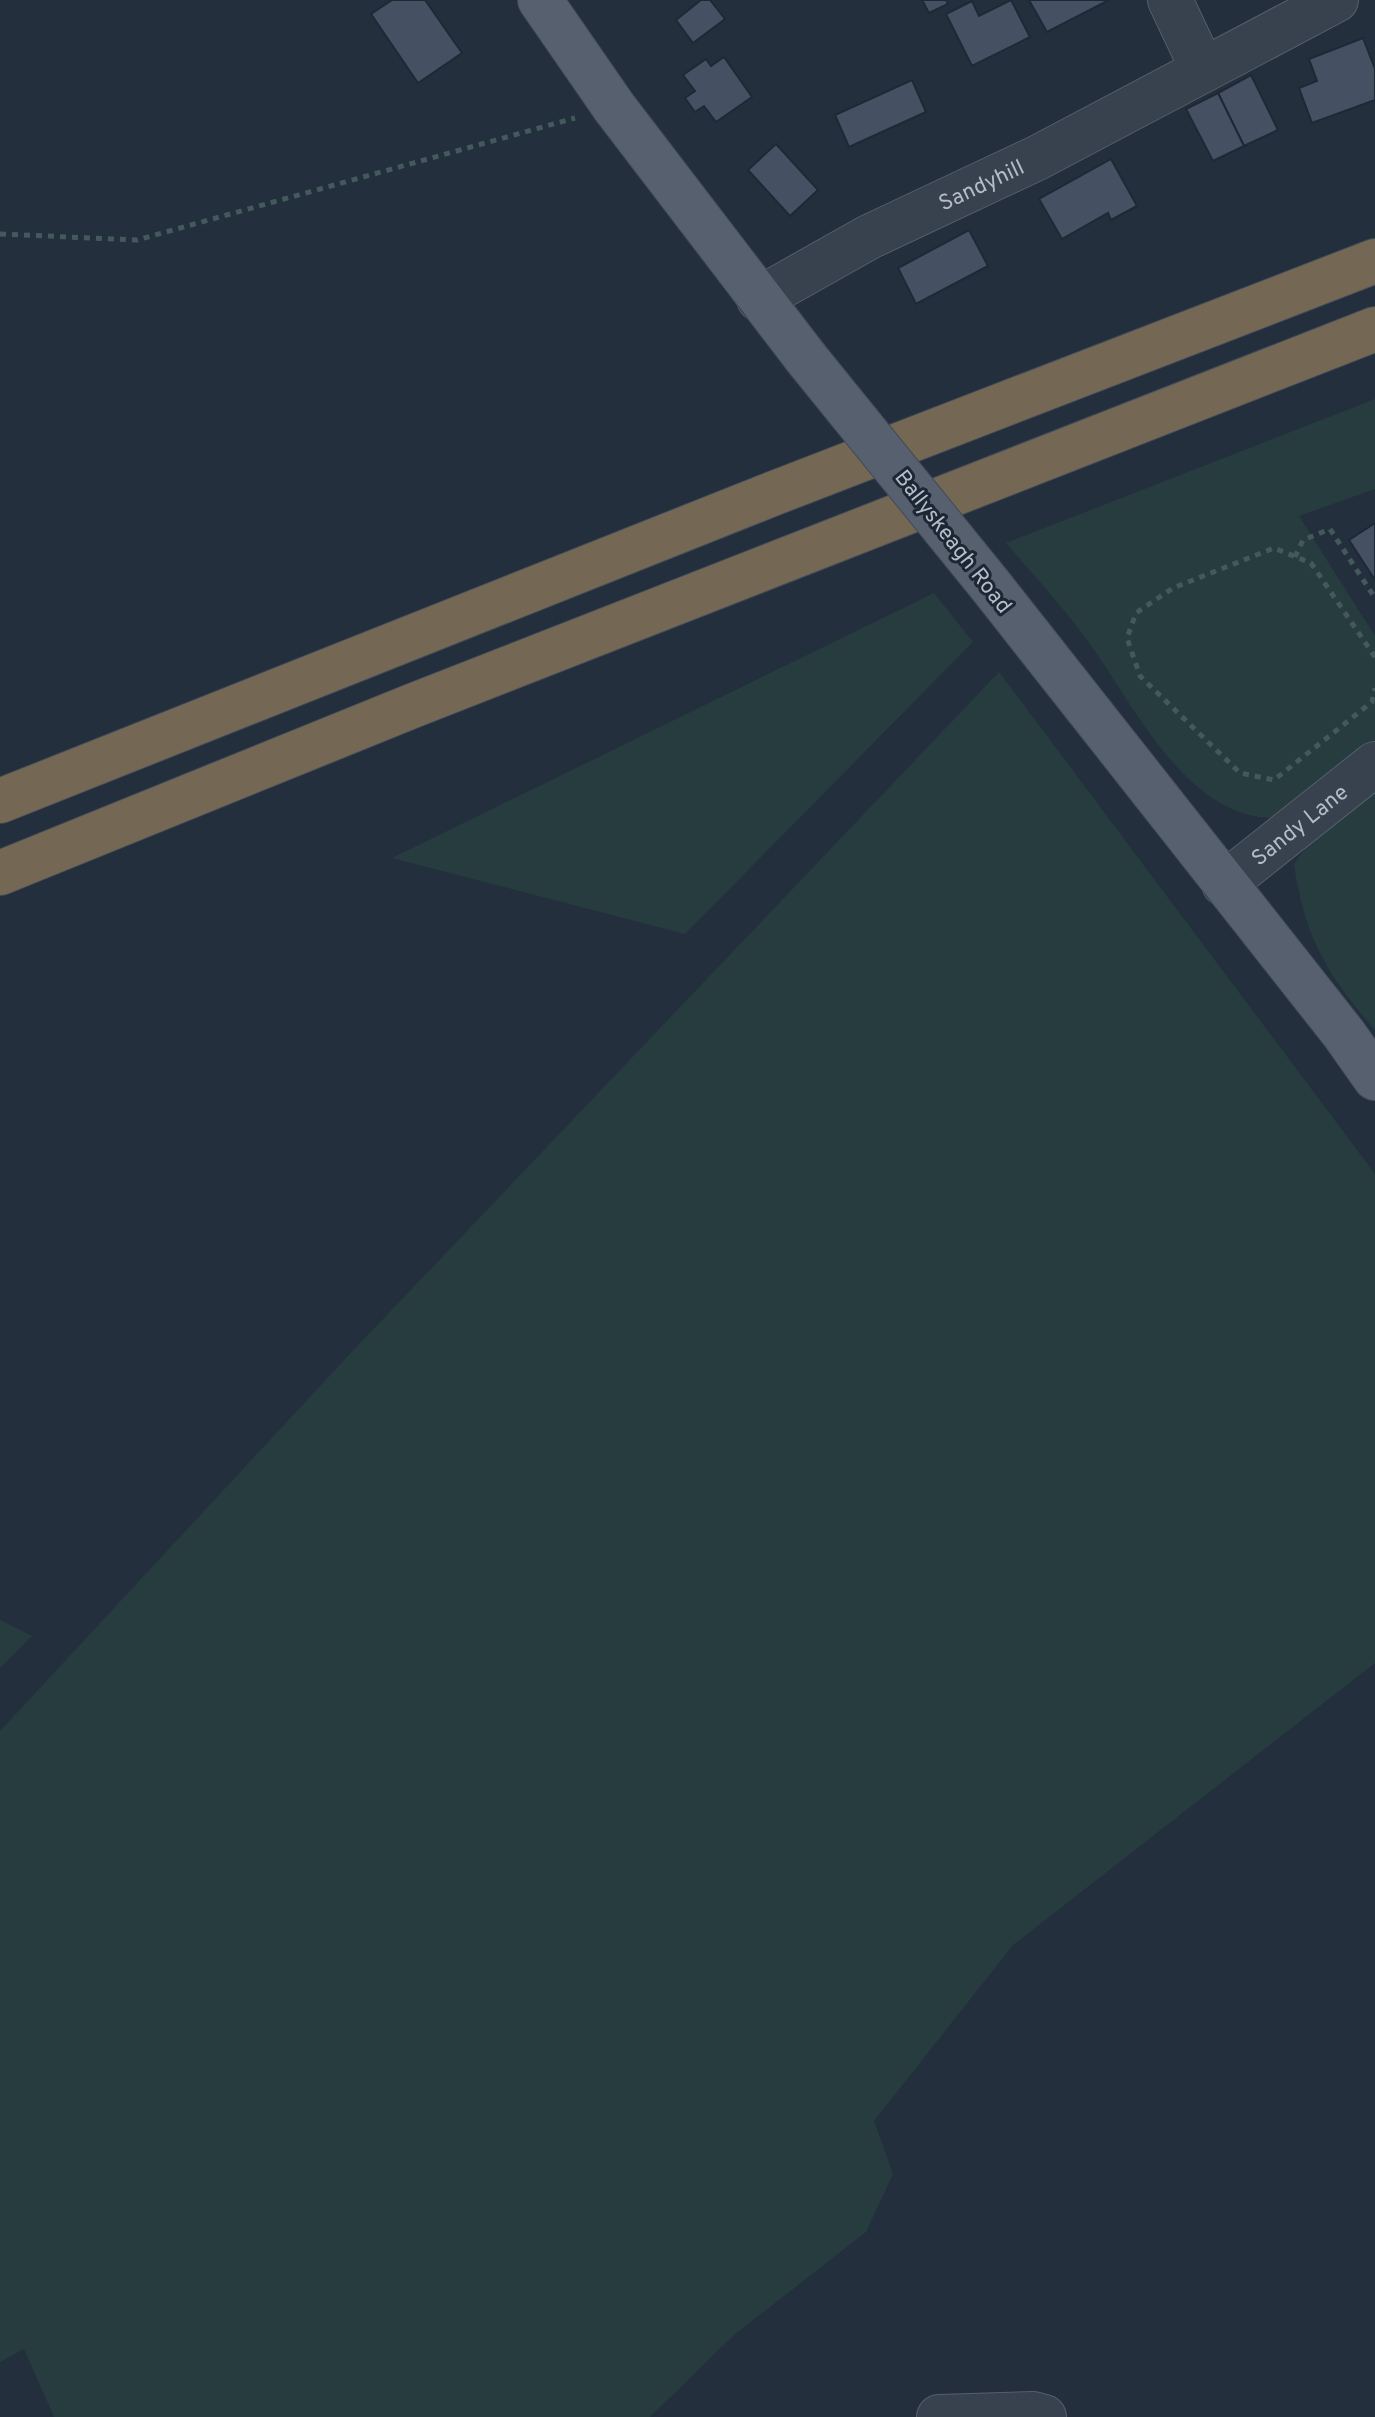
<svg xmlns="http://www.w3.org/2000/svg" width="1375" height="2417" font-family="Overpass,sans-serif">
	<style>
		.green { fill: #263c3f }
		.building { fill: #455162; stroke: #1f2835; stroke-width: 2 }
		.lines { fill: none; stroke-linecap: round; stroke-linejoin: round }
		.minor-casing { stroke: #565f6c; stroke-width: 46 }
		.major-casing { stroke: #414a57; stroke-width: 46 }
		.highway-casing { stroke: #434c59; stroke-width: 46 }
		.path { stroke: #44595c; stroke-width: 5; stroke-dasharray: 6 6; stroke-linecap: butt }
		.minor { stroke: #38414e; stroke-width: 44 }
		.major { stroke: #56606e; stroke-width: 44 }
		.highway { stroke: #746855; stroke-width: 44 }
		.major-bridge-casing { stroke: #414a57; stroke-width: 46; stroke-linecap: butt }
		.major-bridge { stroke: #56606e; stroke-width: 44 }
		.labels { text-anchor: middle; stroke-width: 6; stroke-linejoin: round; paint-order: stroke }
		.street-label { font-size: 22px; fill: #b4bcc9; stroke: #1d2633 }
	</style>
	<rect width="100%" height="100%" fill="#242f3e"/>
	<g class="green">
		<path d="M1375,399V489L1299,516L1375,636V741L1276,818C1183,820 1130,695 1081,632C1058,601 1031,573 1006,543Z"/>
		<polygon points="934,593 973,642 685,934 392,858"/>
		<polygon points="999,672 1375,1174 1375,1663 1013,1945 874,2121 893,2174 866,2232 734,2335 650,2417 54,2417 24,2349 0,2362 0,1731 346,1358"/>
		<path d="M1375,788V1030C1328,977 1304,936 1294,864L1315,835Z"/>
		<polygon points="0,1620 32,1636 0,1668"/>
	</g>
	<g class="building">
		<polygon points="392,0 425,0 462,53 418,83 371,14"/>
		<polygon points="701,0 710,0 725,19 693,43 676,20"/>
		<polygon points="922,0 946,0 948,4 929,13"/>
		<polygon points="1011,0 1030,37 972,66 946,14 972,1 979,16"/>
		<polygon points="1029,0 1109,0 1047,32"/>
		<polygon points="1363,38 1375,69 1375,100 1312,123 1299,88 1317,81 1309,59"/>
		<polygon points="724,57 752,97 716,122 704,106 695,112 685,98 695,91 683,75 706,59 711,66"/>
		<polygon points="1251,75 1278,130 1244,146 1218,93"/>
		<polygon points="912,80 926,112 849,147 835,115"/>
		<polygon points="1218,93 1244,146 1213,161 1186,109"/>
		<polygon points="776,144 818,190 790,216 748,170"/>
		<polygon points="1111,159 1137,206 1111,220 1108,213 1062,239 1039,199"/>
		<polygon points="969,230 988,266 916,304 898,268"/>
		<polygon points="1375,523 1375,580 1349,540"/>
	</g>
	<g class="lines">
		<g class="minor-casing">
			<g id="minor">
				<polyline points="1170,0 1203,70"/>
				<path id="s1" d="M759,299L869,237L1037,158L1336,0"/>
				<path id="s2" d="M1224,884L1375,764"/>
				<polyline points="939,2417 1033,2414 1044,2417"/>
			</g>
		</g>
		<g class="major-casing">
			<g id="major">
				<polyline points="540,0 614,107 806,358"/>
				<polyline points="990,585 1344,1034 1375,1078"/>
			</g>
		</g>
		<g class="highway-casing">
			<g id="highway">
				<polyline points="0,801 772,494 1375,261"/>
				<polyline points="0,873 412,706 1375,329"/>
			</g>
		</g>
		<g class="path">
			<polyline points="0,234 137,240 575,118"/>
			<polyline points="1295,557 1303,540 1330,529 1375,598"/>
			<polyline points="1375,657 1311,563 1274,548 1173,588 1136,613 1127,638 1140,676 1240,773 1274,780 1372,702 1375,688"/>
		</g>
		<use href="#minor" class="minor"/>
		<use href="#major" class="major"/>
		<use href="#highway" class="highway"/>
		<g class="major-bridge-casing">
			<polyline id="major-bridge" points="806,358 990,585"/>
		</g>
		<use href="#major-bridge" class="major-bridge"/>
	</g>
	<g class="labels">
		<g class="street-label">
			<text dy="8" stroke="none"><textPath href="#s1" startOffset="250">Sandyhill</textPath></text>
			<text transform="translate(954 541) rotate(52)" y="8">Ballyskeagh Road</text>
			<text dy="8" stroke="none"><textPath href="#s2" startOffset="96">Sandy Lane</textPath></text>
		</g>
	</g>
</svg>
